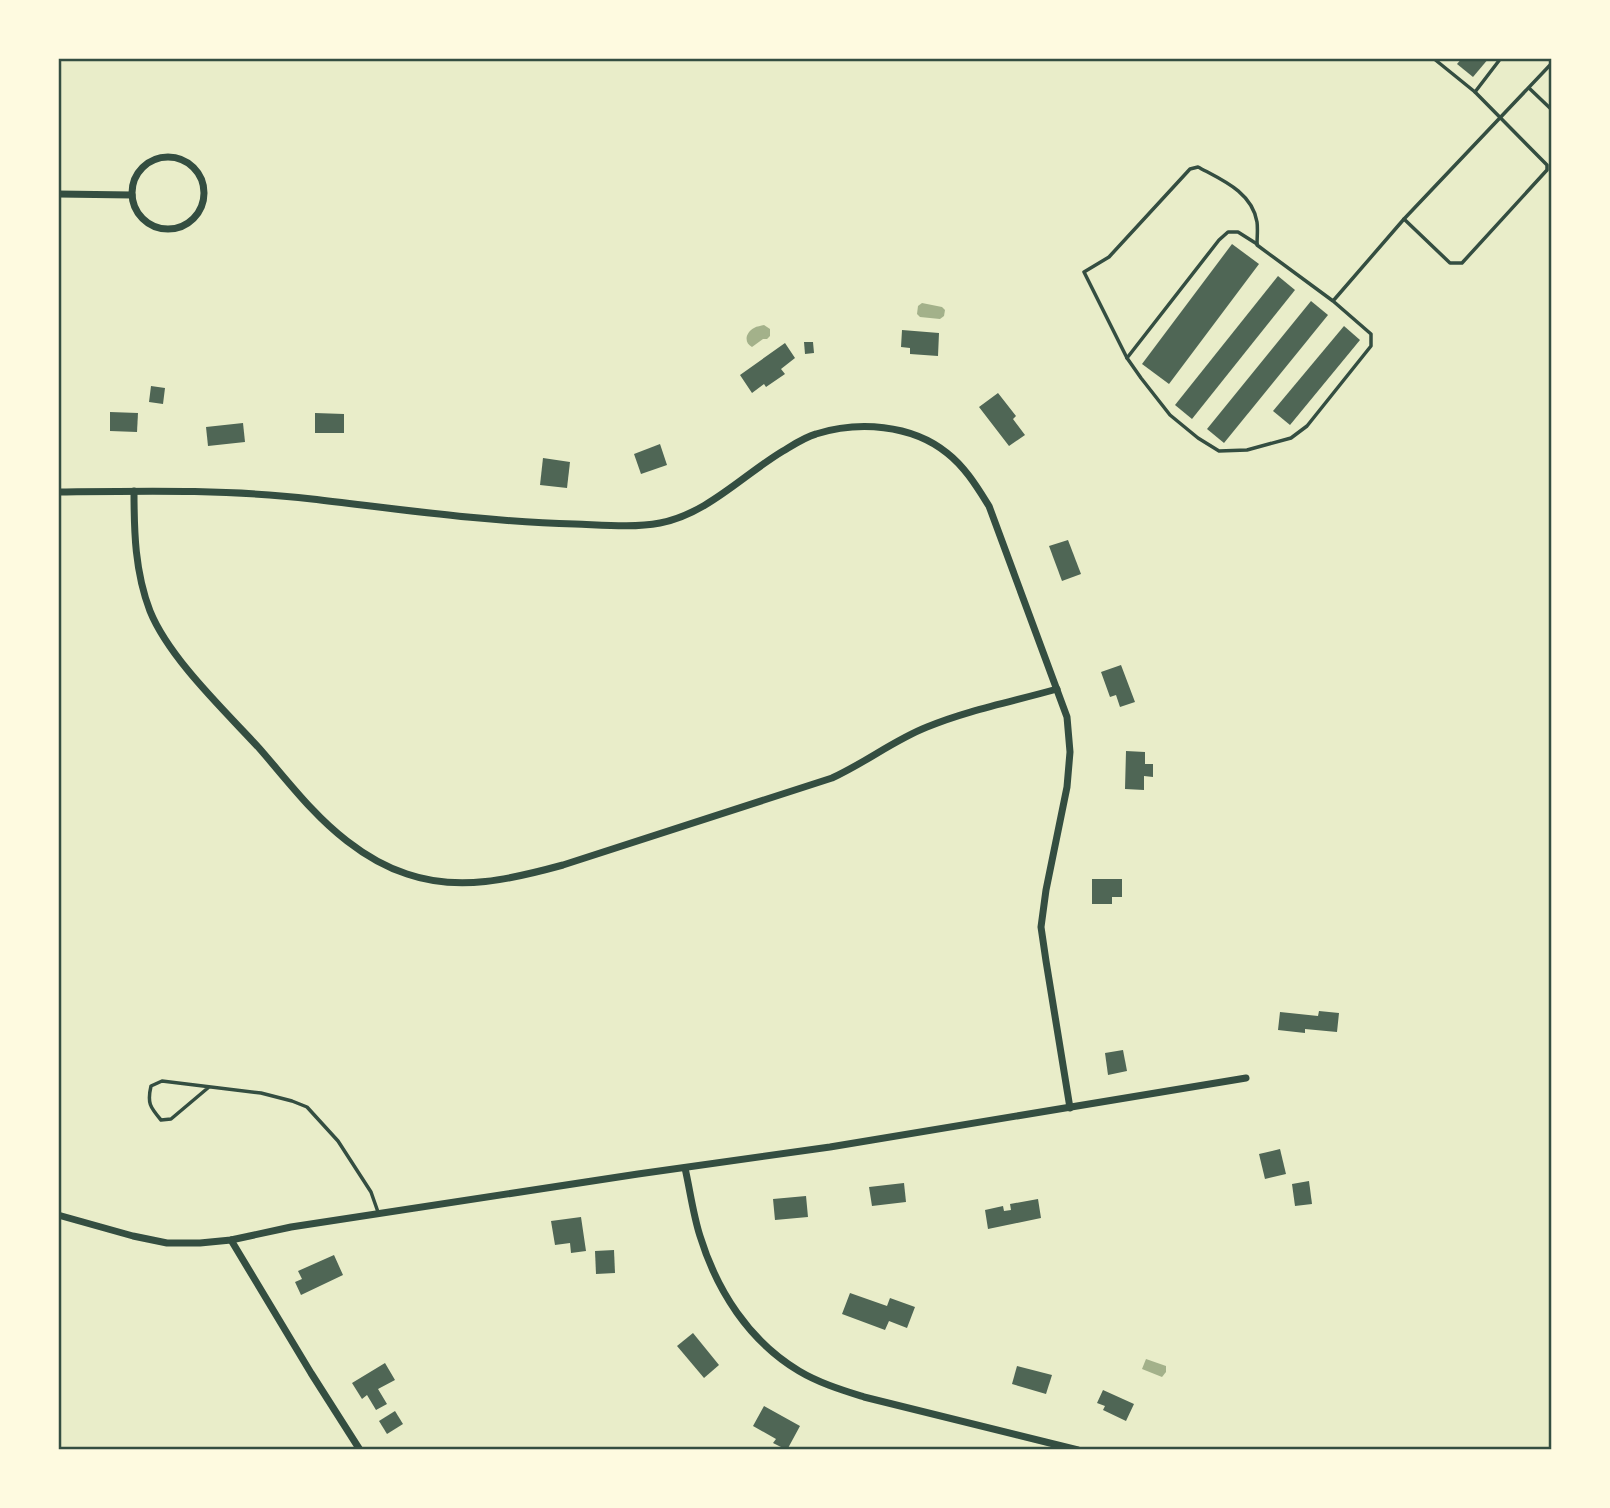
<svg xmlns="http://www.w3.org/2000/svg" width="1610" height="1508" font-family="Rubik,sans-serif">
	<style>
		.water { fill: #a3b18a }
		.building { fill: #4f6655 }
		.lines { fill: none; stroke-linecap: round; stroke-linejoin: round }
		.service { stroke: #344e41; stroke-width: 3.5 }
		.minor { stroke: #344e41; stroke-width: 7 }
		.neatline { fill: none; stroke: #344e41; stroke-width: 2.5 }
	</style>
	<rect width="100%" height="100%" fill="#e9edc9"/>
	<g class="water">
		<polygon points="922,303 942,307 945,310 944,316 940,319 920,317 917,314 918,306"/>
		<path d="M764,325L770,329V336L767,339H763L752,347C744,343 745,333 754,328C757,326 761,326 764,325Z"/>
		<polygon points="1146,1359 1166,1366 1166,1372 1162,1377 1142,1369"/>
	</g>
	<g class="building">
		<polygon points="1462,58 1489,58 1473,77 1457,64"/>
		<polygon points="1232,244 1259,264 1169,384 1142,364"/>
		<polygon points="1278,276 1295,290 1192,419 1175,405"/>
		<polygon points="1311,301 1328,315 1224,443 1207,429"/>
		<polygon points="1344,326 1360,340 1290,425 1273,411"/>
		<polygon points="902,330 939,333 938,356 910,354 910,348 901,347"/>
		<polygon points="804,342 813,342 814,353 805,354"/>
		<polygon points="785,343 795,358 781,369 785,374 766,387 764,384 752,393 740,375"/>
		<polygon points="151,386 165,388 163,404 149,402"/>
		<polygon points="998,393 1016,416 1013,419 1025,435 1009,446 979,407"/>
		<polygon points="110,412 138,413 137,432 110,431"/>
		<polygon points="315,413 344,414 344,433 315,433"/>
		<polygon points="243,423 245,442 208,446 206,427"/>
		<polygon points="660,444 667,465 641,474 634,454"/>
		<polygon points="543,458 570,462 567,488 540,485"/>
		<polygon points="1068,540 1081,574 1062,581 1049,546"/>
		<polygon points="1121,665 1135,702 1120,707 1116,695 1110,697 1101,672"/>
		<polygon points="1126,751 1145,752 1145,764 1153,764 1153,777 1144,776 1144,790 1125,789"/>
		<polygon points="1092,879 1122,879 1122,897 1112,897 1112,904 1092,904"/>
		<polygon points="1319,1011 1339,1013 1337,1032 1305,1029 1305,1033 1278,1030 1280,1012 1318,1016"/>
		<polygon points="1123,1050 1127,1071 1108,1075 1105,1053"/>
		<polygon points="1280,1149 1286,1174 1265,1179 1259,1154"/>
		<polygon points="1309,1181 1312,1204 1295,1206 1292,1184"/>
		<polygon points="904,1183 906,1202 872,1206 869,1187"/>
		<polygon points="806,1196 808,1217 775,1220 773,1199"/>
		<polygon points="1038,1199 1041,1218 988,1229 985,1210 1003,1206 1004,1211 1011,1210 1010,1204"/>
		<polygon points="581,1217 586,1251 571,1253 570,1243 555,1245 551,1221"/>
		<polygon points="614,1250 615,1273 596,1274 595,1251"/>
		<polygon points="334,1255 343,1275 301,1295 295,1282 302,1279 298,1271"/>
		<polygon points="850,1293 887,1306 890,1298 915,1307 907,1328 889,1321 885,1330 842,1314"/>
		<polygon points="693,1333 719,1365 704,1378 677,1346"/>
		<polygon points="385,1363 395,1380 378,1389 387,1404 376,1410 367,1395 362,1399 352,1383"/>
		<polygon points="1017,1366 1052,1375 1046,1394 1012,1384"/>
		<polygon points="1103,1390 1134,1404 1126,1421 1103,1410 1105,1406 1097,1403"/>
		<polygon points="764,1406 800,1426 787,1450 773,1443 776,1439 753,1426"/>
		<polygon points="395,1411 403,1424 387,1434 379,1421"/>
	</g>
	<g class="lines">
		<g class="service">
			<polyline points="1529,88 1552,110"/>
			<polyline points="1475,92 1501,58"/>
			<polyline points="1404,219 1450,263 1462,263 1547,170 1547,165 1475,92 1433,58"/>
			<path d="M1333,301L1257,245C1257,237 1258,229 1257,222C1252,192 1222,180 1198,167L1190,169L1109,257L1084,272L1127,358L1141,378L1170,415L1198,438L1219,451L1247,450L1291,438L1307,426L1371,346V334L1333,301L1404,219L1552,63"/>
			<polyline points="1127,358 1219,240 1228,232 1238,232 1257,244"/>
			<path d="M209,1087L171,1119L161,1120C150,1107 147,1103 151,1086L162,1081L261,1093L292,1101L307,1107L338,1141L371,1192L378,1212"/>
		</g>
		<g class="minor">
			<circle cx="168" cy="193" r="36"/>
			<polyline points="58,194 132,195"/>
			<path d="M134,491C134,532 135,572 150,611C169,658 224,710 259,748C287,780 313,815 347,841C365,855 385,867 407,874C459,892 512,879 563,865L832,778C865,763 894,740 927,727C968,710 1015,701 1057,689"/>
			<path d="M58,492C142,491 228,489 312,499C399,509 487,522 575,524C603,525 633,528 660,523C707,514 743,475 783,451C793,445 805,437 816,434C858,421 911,424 947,453C965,467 977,487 989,506L1067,717L1070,752L1067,787L1046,890L1041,927L1046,961L1070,1108"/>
			<path d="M685,1168C690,1190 693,1214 700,1236C717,1291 749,1341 799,1371C819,1383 842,1390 864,1397L1078,1450"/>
			<polyline points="58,1215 133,1236 167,1243 200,1243 231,1240 291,1227 638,1174 830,1147 1246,1078"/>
			<polyline points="231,1240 311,1373 360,1450"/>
		</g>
	</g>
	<rect width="1610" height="1508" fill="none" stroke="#fefae0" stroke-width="119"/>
	<rect x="60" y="60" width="1490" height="1388" class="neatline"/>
</svg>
